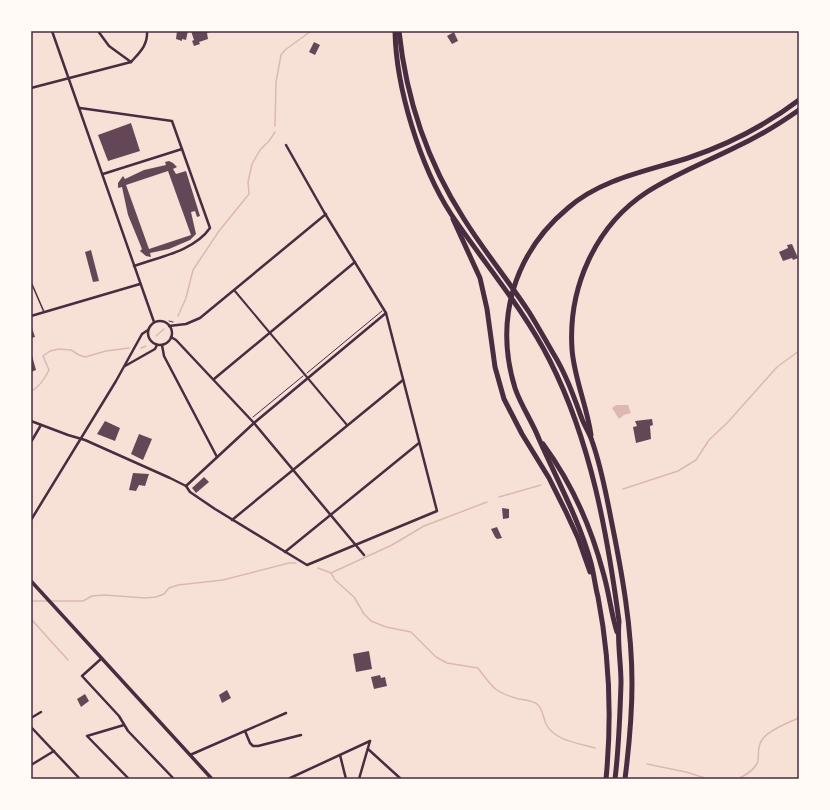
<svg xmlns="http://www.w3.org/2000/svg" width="830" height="810" font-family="Mulish,sans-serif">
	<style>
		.water { fill: #dcb8b0 }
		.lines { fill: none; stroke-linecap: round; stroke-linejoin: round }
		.stream { stroke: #dcb8b0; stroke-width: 1.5 }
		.building { fill: #644757; fill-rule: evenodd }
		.path { stroke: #4a2c40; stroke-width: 1 }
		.service { stroke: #4a2c40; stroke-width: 1.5 }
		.pedestrian { stroke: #4a2c40; stroke-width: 2 }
		.minor { stroke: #4a2c40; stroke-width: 2.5 }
		.tertiary { stroke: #4a2c40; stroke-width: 3.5 }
		.motorway { stroke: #4a2c40; stroke-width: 5 }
		.neatline { fill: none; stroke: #4a2c40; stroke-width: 1.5 }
	</style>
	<rect width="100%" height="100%" fill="#f7e1d7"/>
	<polygon class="water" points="616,405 628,405 631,413 624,415 619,419 612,408"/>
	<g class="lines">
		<g class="stream">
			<polyline points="275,126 276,82 281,55 285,50 311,31"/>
			<polyline points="178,316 186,298 193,270 219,231 249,194 248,182 252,164 260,150 269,141 275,132"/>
			<polyline points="156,336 164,329"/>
			<polyline points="141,348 146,346"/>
			<path d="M31,391C39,388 45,378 49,370L43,356L50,351L59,349L71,350L79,355L85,357L106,351L129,348"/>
			<polyline points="623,489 678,471 696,460 709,440 728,422 777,367 799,351"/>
			<polyline points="499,497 541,485"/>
			<path d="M318,568L331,573L335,580L354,597L364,614L371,621L386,627L411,632L436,657L447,663L478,668C493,688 494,692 519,699C524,700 533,701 537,704C543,709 543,717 546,724C555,741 578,743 595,748"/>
			<polyline points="331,573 392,545 424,526 487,502"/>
			<polyline points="31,601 83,601 92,596 104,595 146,598 156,597 164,594 169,588 178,585 223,580 289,563 296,563"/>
			<polyline points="31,619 68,660"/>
			<polyline points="647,764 686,772 708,779"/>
			<path d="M738,779C746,775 755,770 758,761C759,754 757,746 762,740C767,731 789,722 799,718"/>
		</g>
	</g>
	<g class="building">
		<polygon points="177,31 188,31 186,40 182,39 182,41 176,39"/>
		<polygon points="191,31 213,31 207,33 208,39 199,42 200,44 194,46 192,41 194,40"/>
		<polygon points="454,32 458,41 452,44 447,36"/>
		<polygon points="314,42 320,45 315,55 309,52"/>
		<polygon points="131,123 140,151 108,161 98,135"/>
		<path d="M169,161L173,163L177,167L173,169L176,174L186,171L200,216L197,217L195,211L191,212L196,234L190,240L169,249L150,253L151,257L146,256L140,251L142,249L128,215L122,187L118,188V183L123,176L125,179L144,170L166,165L165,162ZM168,171L191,235L149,249L126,185Z"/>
		<polygon points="792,244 798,258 793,260 792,258 783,261 779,252 788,248 787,245"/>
		<polygon points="91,250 99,281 93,282 85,252"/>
		<polygon points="31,325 35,337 31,338"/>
		<polygon points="31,352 36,370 31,372"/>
		<polygon points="652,419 653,425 650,426 651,439 636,443 633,427 637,426 635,421"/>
		<polygon points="105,421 120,428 115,441 97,434"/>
		<polygon points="139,434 152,439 143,460 131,454"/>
		<polygon points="133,473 149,474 145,486 139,485 136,491 129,490"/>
		<polygon points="204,477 209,482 196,493 192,488"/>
		<polygon points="502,508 509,509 509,518 503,519"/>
		<polygon points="497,527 502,538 497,539 495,537 491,529"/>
		<polygon points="369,651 372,669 356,672 353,654"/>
		<polygon points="380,675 381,678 385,677 387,686 374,689 371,677"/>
		<polygon points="227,690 231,698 222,703 219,695"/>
		<polygon points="85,694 89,701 81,707 77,699"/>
	</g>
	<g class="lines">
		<g class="path">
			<polyline points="169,321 173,322"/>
			<polyline points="307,373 382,311"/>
			<polyline points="253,417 303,376"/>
		</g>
		<polyline class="service" points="31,282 44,312"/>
		<polyline class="pedestrian" points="234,290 347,425"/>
		<g class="minor">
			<polyline points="52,31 154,322"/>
			<polyline points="98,31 109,46 131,62"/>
			<path d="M131,62C140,52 148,45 147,31"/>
			<polyline points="31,88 131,62"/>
			<path d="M80,108L172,121L210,228C194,251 159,257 134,266"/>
			<polyline points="103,174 182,149"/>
			<polyline points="31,316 140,284"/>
			<circle cx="160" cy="333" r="12"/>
			<polyline points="169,326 186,324 200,318 326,214"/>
			<polyline points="171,337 176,340 254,423 364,555"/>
			<polyline points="162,345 164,356 217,457"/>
			<polyline points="125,366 155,349 157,345"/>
			<polyline points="214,379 355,262"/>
			<polyline points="31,421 68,435 85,440 170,478 186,486 190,492 215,509 307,565 437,511 386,313 324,212 286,145"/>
			<polyline points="31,442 41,425"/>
			<polyline points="186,486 254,423 386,313"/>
			<polyline points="31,520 116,381 142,334 148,330"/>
			<polyline points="232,520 403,380"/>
			<polyline points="285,552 419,443"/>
			<polyline points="102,658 82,676 119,716 128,731 174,779"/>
			<polyline points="31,718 41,712"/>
			<polyline points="124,725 87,736 129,779"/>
			<polyline points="31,727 80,779"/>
			<polyline points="245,731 250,743 253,746 258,746 301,735"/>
			<polyline points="368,749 401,779"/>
			<polyline points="190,755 286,713"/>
			<polyline points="340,755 346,779"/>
			<polyline points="31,765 54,751"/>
			<polyline points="288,779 370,741"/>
			<polyline points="359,779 370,741"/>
		</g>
		<polyline class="tertiary" points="31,581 212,779"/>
		<g class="motorway">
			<path d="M395,31C396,88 420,166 451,214C484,263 523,308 550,361C591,442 607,532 619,621C617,642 621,662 621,683C620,715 619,747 615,779"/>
			<path d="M399,31C406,98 428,163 464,219C484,251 508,280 529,312C537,325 545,339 553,353C566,374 574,397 582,419C585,427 590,434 592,441C601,466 606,493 611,519C622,573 632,628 632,683C632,715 629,747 625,779"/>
			<polyline points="453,219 480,278 487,309 495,367 504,399 522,434 549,478 566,512 578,538 590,572"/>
			<path d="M591,435C587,406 574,378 572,349C568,288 595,226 647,192C675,174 706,162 736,147C758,137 779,124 799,110"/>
			<path d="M543,444C571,482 591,527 603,572C609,592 611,613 617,632"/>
			<path d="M606,779C612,717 610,659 598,597C595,586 594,574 591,563C579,519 557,480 539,439C532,421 521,406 515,388C494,320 514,253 568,208C601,179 647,171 688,158C727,145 766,125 799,100"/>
		</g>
	</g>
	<rect width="830" height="810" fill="none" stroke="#fffaf5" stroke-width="64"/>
	<rect x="32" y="32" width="766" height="746" class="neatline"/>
</svg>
